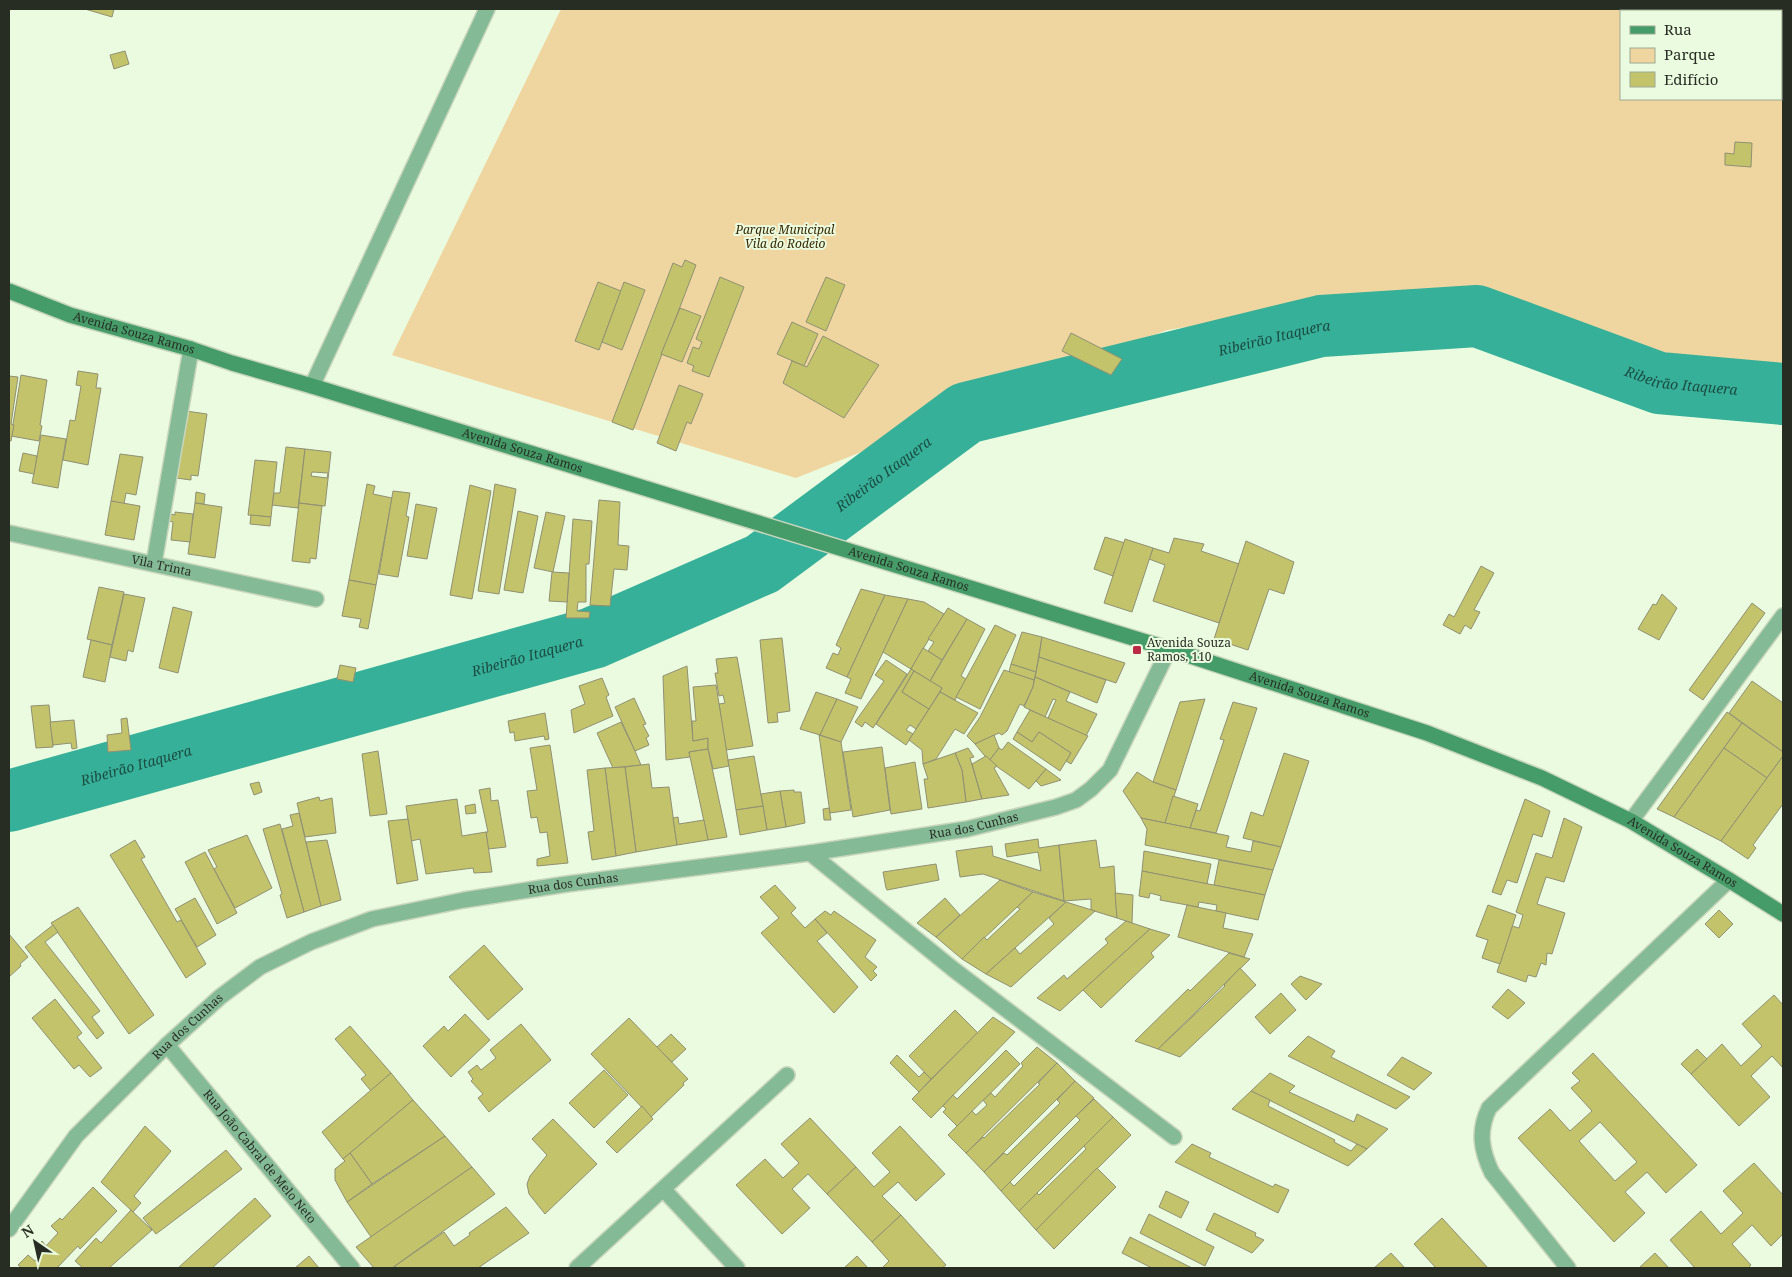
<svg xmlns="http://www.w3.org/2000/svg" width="1792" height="1277" font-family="'Noto Serif',serif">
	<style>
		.green { fill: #efd6a0; fill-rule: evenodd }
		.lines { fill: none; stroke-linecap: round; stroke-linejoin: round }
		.river { stroke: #37b099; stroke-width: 62 }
		.building { fill: #c3c36b; stroke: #909073; fill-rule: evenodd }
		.lane-casing { stroke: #c8d6bd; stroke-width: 18 }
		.street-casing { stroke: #c8d6bd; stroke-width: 18 }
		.secondary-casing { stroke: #c8d6bd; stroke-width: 18 }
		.lane { stroke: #85ba96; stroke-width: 15 }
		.street { stroke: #85ba96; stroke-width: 15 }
		.secondary { stroke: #459c68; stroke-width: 15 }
		.poi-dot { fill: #bb2a45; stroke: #ebfbdf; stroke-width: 2 }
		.labels { text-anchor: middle; stroke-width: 4; stroke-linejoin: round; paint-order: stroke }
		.park-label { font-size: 12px; font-style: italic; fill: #372802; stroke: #ebfbdf }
		.street-label { font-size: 12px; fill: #272d23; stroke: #ebfbdf }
		.poi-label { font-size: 12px; fill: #272d23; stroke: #ebfbdf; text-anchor: start }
		.water-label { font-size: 14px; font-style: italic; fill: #1b4d43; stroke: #ebfbdf }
	</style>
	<rect width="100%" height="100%" fill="#ebfbdf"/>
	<path class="green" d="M561,9H1783V386L1754,388L1456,287L1167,330L796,478L392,355ZM1621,11H1781V99H1621Z"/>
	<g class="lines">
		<path class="river" id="s1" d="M9,801L593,638L762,564L966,413L1321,326L1477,316L1659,383L1783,394"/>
	</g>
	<g class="building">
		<polygon points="85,9 114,9 112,17"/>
		<polygon points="125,51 129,64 114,69 110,55"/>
		<polygon points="1735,142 1752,143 1751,167 1725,165 1725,153 1734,154"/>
		<polygon points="685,260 696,265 633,430 612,422 673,263 682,267"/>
		<polygon points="720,277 744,287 709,377 692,371 694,366 687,363 693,347 699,349 702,342 696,339"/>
		<polygon points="826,277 845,285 826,331 806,322"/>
		<polygon points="598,282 621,291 599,350 575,341"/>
		<polygon points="624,282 645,290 622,350 602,342"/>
		<polygon points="680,308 701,316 682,362 661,354"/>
		<polygon points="792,322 818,334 804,366 777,354"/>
		<polygon points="1071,333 1122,359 1111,375 1062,351"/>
		<polygon points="823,336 879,365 844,418 783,383 792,361 807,367"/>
		<polygon points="78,371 98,374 96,388 101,388 88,465 63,460 70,420 75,421 81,386 76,385"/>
		<polygon points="21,375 47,380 40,425 42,426 39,441 11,436"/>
		<polygon points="9,376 18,377 11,424 14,425 11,441 9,441"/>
		<polygon points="679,385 703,394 691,424 687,422 676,451 657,443"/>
		<polygon points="186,411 207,414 198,476 191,475 191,480 176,478"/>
		<polygon points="41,435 66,439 58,488 32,483"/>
		<polygon points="286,447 305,449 298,508 272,505 274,493 280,493"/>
		<path d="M305,449L331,452L325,506L299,503ZM312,472L328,473L327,478L311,476Z"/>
		<polygon points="23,453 37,456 34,474 19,471"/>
		<polygon points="120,454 143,457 136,495 126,493 124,504 111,501"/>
		<polygon points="255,460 277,462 271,517 248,515"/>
		<polygon points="367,484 375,486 373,494 392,498 376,585 349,580"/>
		<polygon points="495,484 516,489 499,594 478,591"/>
		<polygon points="470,485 491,491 472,599 450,595"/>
		<polygon points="393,491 410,493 406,516 409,517 398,577 379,574"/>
		<polygon points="196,492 205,494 204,504 195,503"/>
		<polygon points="599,500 620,502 618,545 629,546 627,570 614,569 610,606 590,605"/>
		<polygon points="111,501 140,506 134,540 105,535"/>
		<polygon points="195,503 222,507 215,558 188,554"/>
		<polygon points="299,503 322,506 316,559 310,558 310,563 292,561"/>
		<polygon points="416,504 437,508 427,559 407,556"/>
		<polygon points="518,511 538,516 523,593 504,590"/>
		<polygon points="175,512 193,514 190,542 171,540 173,522 169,521 170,514 175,515"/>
		<polygon points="546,512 565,516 553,572 534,568"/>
		<polygon points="251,515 271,517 270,526 250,524"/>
		<polygon points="573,519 592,521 589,564 586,564 586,602 578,602 577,611 590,612 589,618 566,618"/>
		<polygon points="1105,537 1125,543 1113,576 1094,569"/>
		<polygon points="1174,538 1204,544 1201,551 1239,564 1219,623 1153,601 1165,565 1149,559 1153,548 1169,553"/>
		<polygon points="1125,539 1153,548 1132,612 1104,603"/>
		<polygon points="1246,541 1294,562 1284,594 1269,589 1248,650 1214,639"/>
		<polygon points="1481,566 1494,573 1474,610 1480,612 1471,629 1465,625 1460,634 1443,625 1449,614 1454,617"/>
		<polygon points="552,572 569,573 567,602 549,601"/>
		<polygon points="349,580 376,585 368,629 359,627 361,619 342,616"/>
		<polygon points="99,587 124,592 112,645 87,639"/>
		<polygon points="861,589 885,595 847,677 826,668 833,653 838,655 841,648 836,645"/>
		<polygon points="124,594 145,598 133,652 128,650 126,661 110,657"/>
		<polygon points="1662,594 1677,608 1659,640 1638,629 1653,604 1656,605"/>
		<polygon points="885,595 908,599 861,699 845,693 851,679 847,677"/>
		<polygon points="908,599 924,602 944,614 911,669 883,652"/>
		<polygon points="1752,603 1765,613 1703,700 1689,690"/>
		<polygon points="173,607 192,612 178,673 159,668"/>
		<polygon points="948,608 967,619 942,660 928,651 934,642 928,639"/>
		<polygon points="967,619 985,629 961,676 966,679 955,700 940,692 942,688 930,681"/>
		<polygon points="995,625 1016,635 980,709 956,697"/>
		<polygon points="1022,632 1042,637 1036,672 1011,664"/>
		<polygon points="1042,637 1125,663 1116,683 1039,657"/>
		<polygon points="782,638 790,711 777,713 778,722 768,723 760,640"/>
		<polygon points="91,640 112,645 105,682 83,677"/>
		<polygon points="923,648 942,660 930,681 911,669"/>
		<polygon points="737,657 753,746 726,750 719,704 725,703 723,695 719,696 715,673 718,673 716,659"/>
		<polygon points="1039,657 1106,680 1097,703 1035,677"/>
		<polygon points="886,660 907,674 873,728 865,722 862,727 855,722 884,681 875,675"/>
		<polygon points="1011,664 1036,672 1034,680 1009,672"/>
		<polygon points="340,665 356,668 353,682 337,679"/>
		<polygon points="687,666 693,741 708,738 708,749 689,752 690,757 666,760 663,676"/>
		<polygon points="911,669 914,671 902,692 929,709 916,729 910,725 906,730 913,734 906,745 876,724"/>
		<polygon points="1004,670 1034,680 1033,687 1024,706 1020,704 1007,731 1002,735 999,733 975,744 967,736 980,717"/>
		<polygon points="914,671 942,688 929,709 902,692"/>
		<polygon points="1035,677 1070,692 1066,701 1097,714 1086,736 1048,718 1056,700 1053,699 1045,717 1024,707 1033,687"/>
		<polygon points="602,678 609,695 606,697 613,716 574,733 571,710 585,704 579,686"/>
		<polygon points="1752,681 1783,703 1783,752 1729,713"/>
		<polygon points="716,685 729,766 713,769 708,749 708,738 693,741 692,721 696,721 693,687"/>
		<polygon points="816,692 837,699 820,735 800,729"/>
		<polygon points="940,692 978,713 964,734 955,729 936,759 923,764 922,750 909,740"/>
		<polygon points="634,698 646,724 643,725 649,736 646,738 649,745 635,751 615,707"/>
		<polygon points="837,699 858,707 841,742 820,735"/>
		<polygon points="1205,699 1176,790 1153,782 1180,702"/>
		<polygon points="1233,702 1257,708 1216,833 1190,828 1196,810 1200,811 1224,740 1220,739"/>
		<polygon points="49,705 53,747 36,748 31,706"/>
		<polygon points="1030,710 1088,736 1071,764 1066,761 1071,753 1039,732 1032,742 1017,732"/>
		<polygon points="1727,712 1742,723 1674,817 1657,809"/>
		<polygon points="545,713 549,739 545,740 544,736 515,741 514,732 510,733 508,721"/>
		<polygon points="127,718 131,750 108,752 107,735 122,733 121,719"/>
		<polygon points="74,720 77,748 72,749 71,743 53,745 50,722"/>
		<polygon points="621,722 635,751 641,765 613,768 597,733"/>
		<polygon points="1742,723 1783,752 1783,756 1767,778 1724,748"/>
		<polygon points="1017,732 1032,742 1039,732 1071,753 1060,771 1013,739"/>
		<polygon points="819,735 841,742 851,810 830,813"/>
		<polygon points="994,735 999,748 989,761 975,744"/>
		<polygon points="1008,742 1046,769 1029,789 989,761 999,748 1002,750"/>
		<polygon points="550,745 568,863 537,866 537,859 550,856 547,832 540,833 537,817 531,818 527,791 537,790 530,748"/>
		<polygon points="882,747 890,810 853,817 843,752"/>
		<polygon points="968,748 974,757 970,758 982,799 966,802 962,770 955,753"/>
		<polygon points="1724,748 1767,778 1721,841 1674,817"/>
		<polygon points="708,749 727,837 708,840 689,752"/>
		<polygon points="378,751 387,814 370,816 362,754"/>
		<polygon points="955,753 962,770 966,802 928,808 924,779 928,779 923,764"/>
		<polygon points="1284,753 1309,761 1281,847 1243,838 1251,812 1263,816"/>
		<polygon points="754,756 763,806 736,810 728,760"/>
		<polygon points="986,756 997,766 994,768 1009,795 982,799 972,764"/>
		<polygon points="1783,756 1783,804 1753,845 1756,848 1748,859 1721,841"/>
		<polygon points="915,762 922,809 891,814 885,768"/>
		<polygon points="649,764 652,788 669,787 677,845 636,852 625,767"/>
		<polygon points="625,767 636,852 616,856 605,768"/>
		<polygon points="605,768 616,856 592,860 588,832 594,831 587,770"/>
		<polygon points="1046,769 1061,780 1041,786 1036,781"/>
		<polygon points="1137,772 1153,782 1176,790 1165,823 1141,818 1123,791"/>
		<polygon points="259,782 262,792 254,795 250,784"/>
		<polygon points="490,788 491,801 498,800 506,847 488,849 486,832 488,832 479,790"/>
		<polygon points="794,790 794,792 801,792 805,823 786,827 780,791"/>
		<polygon points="780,791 786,827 767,830 761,794"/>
		<polygon points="1173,796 1198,804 1190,828 1165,823"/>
		<polygon points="319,797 320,801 332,798 336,833 305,837 297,803"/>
		<polygon points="457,799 462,836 486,832 492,872 474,873 473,868 426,874 420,839 411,841 406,806"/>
		<polygon points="1525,799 1550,811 1542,837 1533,834 1517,883 1507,880 1501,895 1492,892"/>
		<polygon points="475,804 476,813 466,814 465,806"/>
		<polygon points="763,806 767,830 740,835 736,810"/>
		<polygon points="829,808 831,820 824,820 823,809"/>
		<polygon points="299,813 321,906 304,912 282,829 293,826 290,815"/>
		<polygon points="678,817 679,824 704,820 708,840 677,845 673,818"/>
		<polygon points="1141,818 1229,836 1226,847 1251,852 1253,841 1281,847 1273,870 1145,845 1147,829"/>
		<polygon points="1564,818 1582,827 1564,882 1546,877 1537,904 1565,913 1552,954 1547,953 1546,965 1541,963 1536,977 1528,975 1526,982 1497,972 1512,926 1519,928 1523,915 1516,912 1536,853 1552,858"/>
		<polygon points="408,819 418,880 397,884 388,821"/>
		<polygon points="280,824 304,912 287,918 280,895 282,894 263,829"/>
		<polygon points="247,835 272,888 235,908 214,869 217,867 208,850"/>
		<polygon points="1038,839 1039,848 1059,845 1064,901 983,874 960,877 956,851 992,846 993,856 1041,871 1038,852 1007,857 1005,844"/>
		<polygon points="135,840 145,857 141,859 177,922 181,920 206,964 186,978 110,855"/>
		<polygon points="327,840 341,900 321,906 306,842"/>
		<polygon points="1096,840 1100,868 1114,866 1117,918 1091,910 1091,899 1064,901 1059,845"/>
		<polygon points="1144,851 1211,864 1207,884 1142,871"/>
		<polygon points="205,852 237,913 217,924 185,862"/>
		<polygon points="1219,860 1273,870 1265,895 1214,885"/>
		<polygon points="936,864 939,880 887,890 886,888 883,872"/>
		<polygon points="1142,871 1265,895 1258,920 1216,911 1217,905 1199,902 1198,907 1160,900 1161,896 1150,893 1149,898 1139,896"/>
		<polygon points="1000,880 1033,892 962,959 936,937"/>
		<polygon points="775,885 796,908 791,913 805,928 815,919 827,933 817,941 858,987 834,1013 761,933 779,918 760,897"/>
		<polygon points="1033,892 1066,902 986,974 962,959 984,937 987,940 1020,909 1017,907"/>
		<polygon points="1115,893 1133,895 1132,923 1117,918"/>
		<polygon points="195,898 216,935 197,947 175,909"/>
		<polygon points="945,898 960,915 936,937 917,923"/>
		<polygon points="1066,902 1095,911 1011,987 986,974 1015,948 1020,954 1054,924 1049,918"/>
		<polygon points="1187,905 1226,913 1223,928 1253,934 1244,957 1178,937"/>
		<polygon points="1488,905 1516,915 1500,964 1482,958 1488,940 1476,936"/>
		<polygon points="78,907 154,1015 129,1034 51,923"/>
		<polygon points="1719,910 1733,924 1719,938 1705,924"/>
		<polygon points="825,911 831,915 834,911 876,940 865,957 877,967 873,971 877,975 871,981 815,919"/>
		<polygon points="1126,921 1150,929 1060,1011 1037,998 1064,975 1067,979 1108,943 1105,939"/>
		<polygon points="53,925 58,932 45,942 100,1011 92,1017 104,1033 97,1039 25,947"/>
		<polygon points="1150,929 1170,935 1151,953 1154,957 1101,1008 1083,990"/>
		<polygon points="9,934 28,957 20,964 21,966 9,977"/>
		<polygon points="484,945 523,989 488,1020 449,977"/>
		<polygon points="1229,953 1250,959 1158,1049 1135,1041 1188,989 1190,991"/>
		<polygon points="1240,968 1256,985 1180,1057 1158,1049 1225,986 1224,985"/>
		<polygon points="1300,976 1322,984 1306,1000 1291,984"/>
		<polygon points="1508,989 1525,1003 1508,1019 1492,1007"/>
		<polygon points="1281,993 1296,1010 1270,1034 1255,1017"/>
		<polygon points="1774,995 1783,1005 1783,1068 1772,1056 1751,1076 1770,1097 1739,1126 1691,1074 1722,1044 1741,1066 1762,1046 1742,1024"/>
		<polygon points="55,999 82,1033 77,1037 102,1068 90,1077 79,1065 74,1069 32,1018"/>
		<polygon points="955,1010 978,1033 931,1079 909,1056"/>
		<polygon points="465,1014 490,1040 451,1077 423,1046 444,1026 448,1031"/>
		<polygon points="993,1017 1015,1032 931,1118 912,1099"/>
		<polygon points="629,1018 688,1079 683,1083 684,1085 651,1117 591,1054"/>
		<polygon points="521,1024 551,1060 489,1112 478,1098 483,1094 471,1081 473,1079 468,1072 477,1065 481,1070 496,1058 490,1050"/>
		<polygon points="350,1026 391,1073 371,1091 361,1079 366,1075 335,1039"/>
		<polygon points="671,1034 686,1049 672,1062 657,1047"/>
		<polygon points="1308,1036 1335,1051 1331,1057 1410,1097 1396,1109 1288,1056"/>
		<polygon points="1037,1047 1057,1063 966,1153 948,1135 972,1111 976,1115 987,1105 983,1100 991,1093 995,1097 1023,1066 1021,1063"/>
		<polygon points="1697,1049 1707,1059 1691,1074 1681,1064"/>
		<polygon points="1006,1050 1020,1064 957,1126 943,1112 946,1109 943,1106 953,1095 957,1099"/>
		<path d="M1593,1053L1697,1165L1666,1193L1647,1172L1625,1192L1645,1213L1614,1242L1518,1138L1550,1109L1570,1131L1592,1111L1571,1088L1580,1081L1572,1073ZM1600,1122L1637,1162L1615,1181L1579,1141Z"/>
		<polygon points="897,1055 919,1077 924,1072 931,1079 919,1092 890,1063"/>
		<polygon points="1402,1057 1432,1073 1414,1090 1387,1075"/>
		<polygon points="1057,1063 1075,1081 984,1172 966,1153 983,1137 984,1138 1040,1084 1038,1083"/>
		<polygon points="604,1070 628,1095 594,1128 569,1103"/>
		<polygon points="391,1073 413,1100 343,1159 322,1132"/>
		<polygon points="1270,1073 1295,1086 1289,1092 1354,1122 1357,1114 1388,1129 1367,1149 1251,1091"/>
		<polygon points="1075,1081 1094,1098 1001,1191 984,1172 1004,1153 1007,1155 1060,1103 1057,1100"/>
		<polygon points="1251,1091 1270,1100 1268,1106 1335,1140 1334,1142 1351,1151 1357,1144 1367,1149 1348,1166 1232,1109"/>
		<polygon points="1094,1099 1113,1117 1019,1211 1001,1191 1010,1182 1014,1186 1080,1120 1076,1116"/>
		<polygon points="413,1100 445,1136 372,1184 350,1153"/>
		<polygon points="642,1106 653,1119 617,1153 606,1142"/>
		<polygon points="1113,1117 1131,1135 1036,1230 1019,1211 1037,1193 1039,1195 1086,1149 1084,1146"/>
		<polygon points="810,1118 856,1167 827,1194 808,1174 792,1189 810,1208 782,1234 736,1185 765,1159 783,1178 799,1163 781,1144"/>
		<polygon points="553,1119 597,1164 545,1214 529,1194 527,1184 530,1176 547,1155 532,1139"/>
		<polygon points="145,1126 171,1151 134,1196 141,1203 133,1212 101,1182"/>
		<polygon points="900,1126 945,1174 916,1201 898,1182 882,1196 901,1215 872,1242 827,1194 856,1167 874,1187 890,1172 872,1153"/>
		<polygon points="445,1136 472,1167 371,1237 347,1202"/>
		<polygon points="1192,1144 1211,1153 1209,1157 1273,1187 1275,1184 1289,1190 1278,1213 1175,1162"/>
		<polygon points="226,1150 242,1169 156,1234 143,1218"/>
		<polygon points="350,1153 372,1184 347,1202 335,1180 335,1169 345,1161 343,1159"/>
		<polygon points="1754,1163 1783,1195 1783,1234 1771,1246 1752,1225 1732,1244 1751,1265 1748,1268 1695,1268 1670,1240 1701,1211 1721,1234 1743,1213 1723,1191"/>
		<polygon points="472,1167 495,1194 392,1268 374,1268 356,1247"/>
		<polygon points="1097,1168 1116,1187 1054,1249 1036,1230"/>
		<polygon points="93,1187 117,1211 80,1249 78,1246 57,1268 22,1268 18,1265 28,1255 35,1261 42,1252 37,1247 42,1241 46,1246 58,1233 51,1226 60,1218 62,1220"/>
		<polygon points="1166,1191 1189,1202 1181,1218 1159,1207"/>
		<polygon points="255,1198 271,1216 212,1268 178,1268"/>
		<polygon points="506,1207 529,1233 478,1268 396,1268 395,1266 444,1232 454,1246 470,1235 469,1233"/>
		<polygon points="131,1210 152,1230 109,1268 83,1268 75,1261 96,1238 101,1243"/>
		<polygon points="1214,1213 1256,1233 1255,1236 1264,1240 1252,1253 1206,1230"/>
		<polygon points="1149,1214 1214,1247 1205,1266 1140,1233"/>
		<polygon points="901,1215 946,1265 942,1268 882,1268 889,1261 872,1242"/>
		<polygon points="1442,1218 1488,1268 1436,1268 1414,1244"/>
		<polygon points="1130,1237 1192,1268 1152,1268 1122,1253"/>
		<polygon points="1391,1253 1405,1268 1374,1268"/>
		<polygon points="1655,1253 1669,1268 1639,1268"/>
		<polygon points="309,1256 319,1268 295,1268"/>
		<polygon points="857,1256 868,1268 844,1268"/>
	</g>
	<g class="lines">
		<g class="lane-casing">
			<polyline id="lane" points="1631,821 1783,616"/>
		</g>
		<g class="street-casing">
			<g id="street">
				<polyline points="312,386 487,9"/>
				<path id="s2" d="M9,533L316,599"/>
				<polyline points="154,563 191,349"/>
				<polyline points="810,853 953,969 1174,1137"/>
				<path id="s3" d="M167,1045L352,1268"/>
				<polyline points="664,1190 737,1268"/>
				<path id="s4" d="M9,1229L76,1136L167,1045L220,997L260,967L311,942L372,919L464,900L567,884L810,853L967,829L1056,807L1076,800L1091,789L1110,770L1169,649"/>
				<polyline points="577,1268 787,1075"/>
				<path d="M1568,1268L1492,1173C1481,1150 1478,1131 1489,1108L1729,880"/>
			</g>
		</g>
		<g class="secondary-casing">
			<g id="secondary">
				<path id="s5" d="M9,291L70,315L191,349L232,363L312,386L1169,649L1427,733L1542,778L1631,821L1729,880L1783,914"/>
			</g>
		</g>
		<use href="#lane" class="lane"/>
		<use href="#street" class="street"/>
		<use href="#secondary" class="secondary"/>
	</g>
	<rect class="poi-dot" x="1132" y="645" width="10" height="10" rx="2.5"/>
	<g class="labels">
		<g class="park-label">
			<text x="785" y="234">Parque Municipal<tspan x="785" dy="14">Vila do Rodeio</tspan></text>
		</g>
		<g class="street-label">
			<text dy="4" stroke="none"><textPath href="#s5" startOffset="132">Avenida Souza Ramos</textPath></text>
			<text dy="4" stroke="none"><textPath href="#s5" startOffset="538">Avenida Souza Ramos</textPath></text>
			<text dy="4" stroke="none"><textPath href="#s2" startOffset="156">Vila Trinta</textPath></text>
			<text dy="4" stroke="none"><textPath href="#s5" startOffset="942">Avenida Souza Ramos</textPath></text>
			<text dy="4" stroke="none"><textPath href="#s5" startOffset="1362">Avenida Souza Ramos</textPath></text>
			<text dy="4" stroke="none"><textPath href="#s4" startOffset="1096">Rua dos Cunhas</textPath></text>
			<text dy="4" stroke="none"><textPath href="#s5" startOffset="1768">Avenida Souza Ramos</textPath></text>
			<text dy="4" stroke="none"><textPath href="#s4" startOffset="691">Rua dos Cunhas</textPath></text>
			<text dy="4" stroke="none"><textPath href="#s4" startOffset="271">Rua dos Cunhas</textPath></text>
			<text dy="4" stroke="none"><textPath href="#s3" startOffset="145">Rua João Cabral de Melo Neto</textPath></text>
		</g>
		<g class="poi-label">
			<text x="1147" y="647">Avenida Souza<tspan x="1147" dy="14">Ramos, 110</tspan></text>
		</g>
		<g class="water-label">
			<text dy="5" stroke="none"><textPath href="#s1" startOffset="1362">Ribeirão Itaquera</textPath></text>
			<text dy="5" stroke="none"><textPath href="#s1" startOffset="1782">Ribeirão Itaquera</textPath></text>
			<text dy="5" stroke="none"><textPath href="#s1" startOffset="942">Ribeirão Itaquera</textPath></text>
			<text dy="5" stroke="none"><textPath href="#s1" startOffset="538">Ribeirão Itaquera</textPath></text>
			<text dy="5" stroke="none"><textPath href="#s1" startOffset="132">Ribeirão Itaquera</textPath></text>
		</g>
	</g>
	<rect width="1792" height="1277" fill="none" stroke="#272d23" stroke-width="20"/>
	<rect x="1620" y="10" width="162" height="90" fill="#ebfbdf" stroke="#9da994"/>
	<rect x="1630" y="26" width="25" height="8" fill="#459c68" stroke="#9da994"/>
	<text x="1664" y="35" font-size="15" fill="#272d23">Rua</text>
	<rect x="1630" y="48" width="25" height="15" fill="#efd6a0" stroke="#9da994"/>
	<text x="1664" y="60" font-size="15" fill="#272d23">Parque</text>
	<rect x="1630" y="72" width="25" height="15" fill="#c3c36b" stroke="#9da994"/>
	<text x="1664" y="85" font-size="15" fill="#272d23">Edifício</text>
	<g transform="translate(35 1242) rotate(326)" stroke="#ebfbdf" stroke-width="4" paint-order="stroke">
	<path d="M0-4L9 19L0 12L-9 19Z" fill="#272d23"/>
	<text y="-8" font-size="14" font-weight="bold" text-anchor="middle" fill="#272d23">N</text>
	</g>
</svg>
